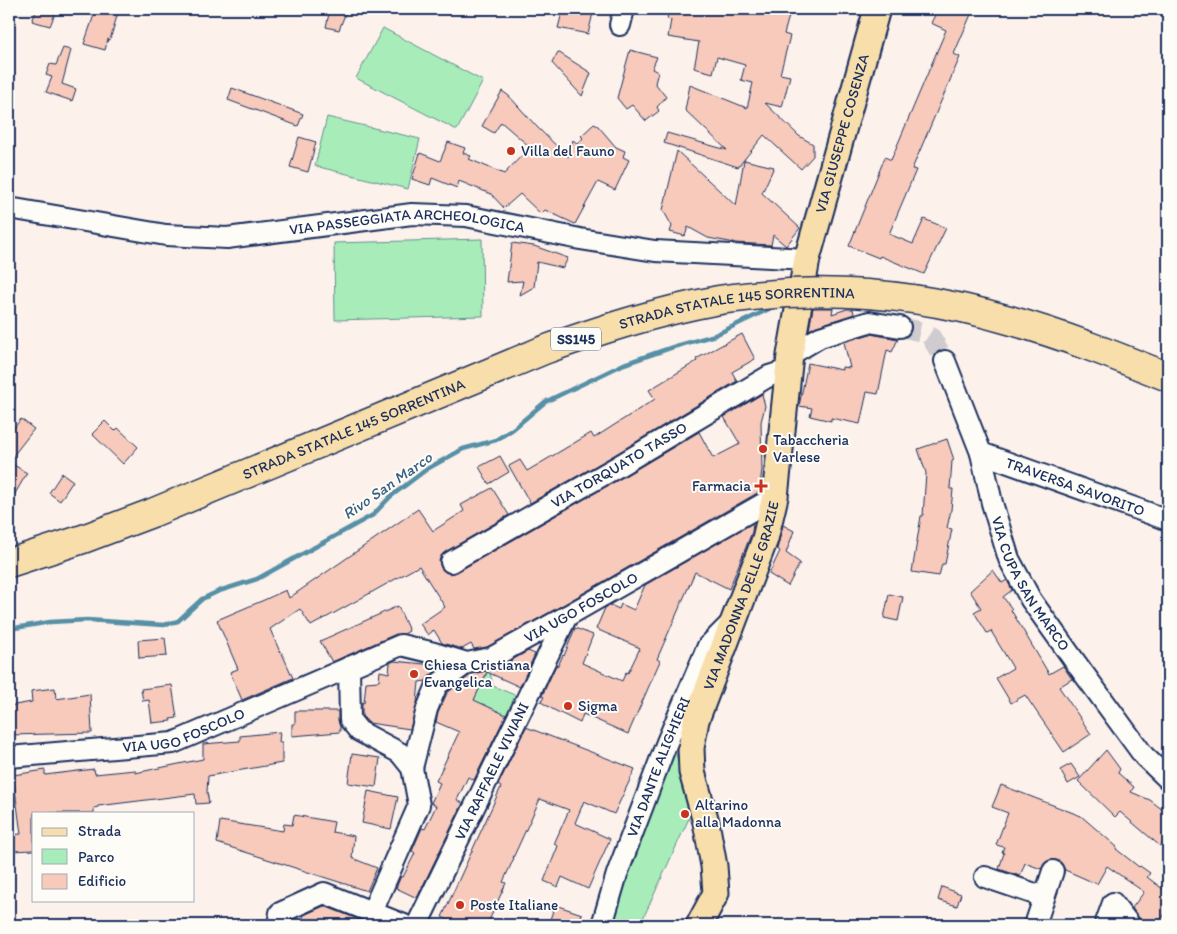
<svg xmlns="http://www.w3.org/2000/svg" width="1177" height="934" font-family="Itim,sans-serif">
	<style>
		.green { fill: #a8edb9; stroke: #628e8c }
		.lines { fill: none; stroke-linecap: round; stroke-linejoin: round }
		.stream { stroke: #568fa6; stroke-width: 4.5 }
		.building { fill: #f8cabb; stroke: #1b2f5e }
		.minor-tunnel { stroke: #cfcbcf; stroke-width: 20; stroke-dasharray: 20 10; stroke-linecap: butt }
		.minor-casing { stroke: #1b2f5e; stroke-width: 24 }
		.major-casing { stroke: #1b2f5e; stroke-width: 29 }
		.minor { stroke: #fdfcf7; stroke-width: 20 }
		.major { stroke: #f8deab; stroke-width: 25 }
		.highway-bridge-casing { stroke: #1b2f5e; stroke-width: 31; stroke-linecap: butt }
		.highway-bridge { stroke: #f8deab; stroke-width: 28 }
		.poi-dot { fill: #c8321e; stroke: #fdfcf7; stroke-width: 2 }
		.labels { text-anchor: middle; stroke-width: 4; stroke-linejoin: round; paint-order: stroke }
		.shield { fill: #fdfcf7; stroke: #5f6c8c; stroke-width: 1 }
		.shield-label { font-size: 14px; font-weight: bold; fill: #1b2f5e }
		.street-label { font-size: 15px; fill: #1b2f5e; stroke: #fdfcf7 }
		.poi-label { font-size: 15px; fill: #1b2f5e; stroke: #fdfcf7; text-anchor: start }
		.water-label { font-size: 16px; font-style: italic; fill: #395f82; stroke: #fdfcf7 }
	</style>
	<rect width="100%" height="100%" fill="#fcf2eb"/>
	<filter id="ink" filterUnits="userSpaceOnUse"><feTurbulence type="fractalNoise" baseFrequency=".02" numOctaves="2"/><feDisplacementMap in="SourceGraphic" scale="10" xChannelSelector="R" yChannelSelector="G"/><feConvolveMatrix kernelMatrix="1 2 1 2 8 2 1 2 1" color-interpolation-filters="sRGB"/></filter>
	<g filter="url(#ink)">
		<g class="green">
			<polygon points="383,28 483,81 457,130 356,78"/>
			<polygon points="327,117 420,139 408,189 315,166"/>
			<polygon points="482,239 483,316 335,320 334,243"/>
			<polygon points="489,668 493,686 524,699 514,720 482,704 462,725"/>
			<polygon points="674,745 691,814 640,925 612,925 633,854"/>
		</g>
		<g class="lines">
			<polyline class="stream" points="9,629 50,622 87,620 164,625 178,621 202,599 219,591 257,579 373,515 390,497 427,469 463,449 496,440 513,429 545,402 624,364 673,347 715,335 769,309"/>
		</g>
		<g class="building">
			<polygon points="37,9 57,9 50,26 32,21"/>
			<polygon points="96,9 119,9 110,40 108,39 105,50 84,44"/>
			<polygon points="330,9 346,9 344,17 339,30 326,27"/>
			<polygon points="563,9 594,9 588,34 558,28"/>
			<polygon points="669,9 791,9 784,34 790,36 780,74 790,76 782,107 765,103 799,136 813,144 813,156 801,169 764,135 738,167 664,143 667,133 727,150 685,110 690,85 747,108 753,83 741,80 745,65 717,57 713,73 694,68 699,42 668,37 671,20 667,19"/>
			<polygon points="938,9 964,9 972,12 954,54 960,57 912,169 916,170 889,234 913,244 924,219 946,228 924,274 880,256 879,258 849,246 885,157 891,160 946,30 931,23"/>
			<polygon points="63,48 71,50 62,84 76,89 72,101 46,92 52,77 46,75 50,64 56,65"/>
			<polygon points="630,50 657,57 652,69 658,72 655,83 666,97 657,107 659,111 646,121 632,105 626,109 617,98"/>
			<polygon points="558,52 591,73 582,96 552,63"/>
			<polygon points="232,88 303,114 298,126 228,100"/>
			<polygon points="502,91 509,96 537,127 568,157 573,140 578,144 583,138 581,136 594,124 598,126 616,147 625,151 623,157 629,160 615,190 598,182 575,224 545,210 541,214 520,194 504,208 491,194 459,181 457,188 432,178 430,185 412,179 420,153 440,161 448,142 465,148 463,153 471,156 469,159 504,174 530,147 501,122 494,133 482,126"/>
			<polygon points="299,137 316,142 308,172 290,167"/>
			<polygon points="677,151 736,206 744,160 774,167 762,193 800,228 786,246 773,235 771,245 735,243 708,238 688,227 685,236 670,232 672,226 663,210"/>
			<polygon points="512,243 534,246 568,258 563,268 537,262 534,287 520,295 523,281 507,282"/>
			<polygon points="813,308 833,308 832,314 847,309 853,309 854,314 817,326 809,330"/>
			<polygon points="742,334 755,359 732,372 737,381 611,457 530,503 509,466 520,460 527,471 591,433 594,438 655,399 649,390 697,361 696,359"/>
			<polygon points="870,334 898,339 892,352 887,350 878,394 867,392 860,424 831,418 831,421 810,416 812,408 799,406 808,363 842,370 842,367 850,368 844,342"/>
			<polygon points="762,394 765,406 761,422 762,470 759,492 561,606 487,647 474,649 471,644 462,649 442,643 434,630 428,635 420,624 445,607 419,566 311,626 300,609 270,629 280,652 281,651 293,678 242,700 230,672 238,669 217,620 264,600 286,590 289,598 418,509 433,531 464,511 461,505 492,488 509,515 445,552 441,556 439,561 441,568 445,572 450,574 457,572 623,477 699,432 713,458 740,444 724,417"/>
			<polygon points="21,419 34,429 9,461 9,434"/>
			<polygon points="105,421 115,431 118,428 138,447 123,464 92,434"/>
			<polygon points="947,439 954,460 952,461 950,489 953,489 951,510 947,528 952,529 945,564 942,564 939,576 912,572 921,516 923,516 926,473 918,449"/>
			<polygon points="500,456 509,472 489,484 479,467"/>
			<polygon points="9,462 27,473 9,504"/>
			<polygon points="62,473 73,481 60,501 49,493"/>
			<polygon points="753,523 752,532 729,589 695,572 657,659 660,661 628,734 583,714 580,723 554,710 541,702 544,697 542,696 556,665 558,666 563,655 564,656 575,628 593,635 582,663 622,681 626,672 628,673 640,648 596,629 605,608 610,605 619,609 621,604 634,610 645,585"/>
			<polygon points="783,525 794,531 786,553 800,563 788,586 769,574 780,551 777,549"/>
			<polygon points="993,570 1002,583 1007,580 1012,590 1003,597 1012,609 1011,610 1049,674 1063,666 1072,679 1059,687 1091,734 1064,752 1025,695 1011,703 996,678 1013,668 991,631 987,633 974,612 981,608 970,591"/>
			<polygon points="889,594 903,597 898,621 884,618"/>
			<polygon points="398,606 409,631 404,634 396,634 332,662 320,641"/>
			<polygon points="165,638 167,656 139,658 138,640"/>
			<polygon points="528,651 535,654 520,687 487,672 474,700 506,715 474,780 468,777 457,800 463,803 417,898 396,888 401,876 403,877 415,853 412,851 422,828 425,829 436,806 431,803 440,783 436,781 459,732 436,722 438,713 447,693 460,683 467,686 464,680 472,674 496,669"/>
			<polygon points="394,661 424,664 435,669 434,673 430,676 426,681 419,682 417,703 410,729 369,723 362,716 362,702 364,703 366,682 379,681 380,671 389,673 390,663"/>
			<polygon points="172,685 177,718 170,719 171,721 152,723 149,700 143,701 141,689"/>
			<polygon points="55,688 56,699 90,694 92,733 9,735 9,706 32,702 31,691"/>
			<polygon points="295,711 338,711 338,720 340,727 340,732 292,736 292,724 295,724"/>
			<polygon points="526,727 635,769 614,814 584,801 575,823 610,839 588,889 562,877 558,887 544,881 558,846 554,844 569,810 540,799 513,858 514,858 503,882 506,883 487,925 459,925 442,917 501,787 498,785"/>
			<polygon points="280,732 279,742 282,742 282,763 208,776 207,792 209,803 196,804 195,794 98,806 98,807 94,808 94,813 34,813 34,850 11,851 11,835 21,834 13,775 45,770 45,775 94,769 95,774 135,770 135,773 203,759 203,744 240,741 240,736"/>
			<polygon points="1106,750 1120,769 1118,773 1134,787 1131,792 1150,800 1168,814 1168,836 1160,846 1120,812 1115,817 1078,781"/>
			<polygon points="352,754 380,758 376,787 348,783"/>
			<polygon points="1071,764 1080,777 1068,784 1060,770"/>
			<polygon points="1001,785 1081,816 1117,847 1116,849 1139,867 1140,866 1150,873 1147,877 1168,893 1168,910 1157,925 1144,925 1132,908 1144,892 1107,866 1097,884 1065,870 1062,864 1056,860 1050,860 1046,862 1041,869 1025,863 1020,876 999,869 1004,853 1002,852 1004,847 996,845 1008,813 992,807"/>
			<polygon points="368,791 398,797 391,829 362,823"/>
			<polygon points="294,815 334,822 332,832 354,836 352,858 377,868 367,891 217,843 220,821 283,831 284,824 292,825"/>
			<polygon points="942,887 961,894 957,906 938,900"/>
			<polygon points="555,905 582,914 578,925 548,925"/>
			<polygon points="324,906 373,925 300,925 304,915"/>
		</g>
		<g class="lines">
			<polyline class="minor-tunnel" points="900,327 923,332 931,337 945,361"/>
			<g class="minor-casing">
				<g id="minor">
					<polyline points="620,25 624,9"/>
					<path id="s1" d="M9,208L166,235L227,238L412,214L466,216L580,239L655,251L807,259"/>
					<polyline points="790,355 820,337 869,322 900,327"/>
					<path id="s2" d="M945,361L981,453L992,503L1009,559L1031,600L1076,663L1144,756L1168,779"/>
					<path id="s3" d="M981,453L1168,520"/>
					<path id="s4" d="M451,562L617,467L769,376L788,370"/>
					<polyline points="349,667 350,720 359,731 400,753 412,768 419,805 372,912"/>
					<path id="s5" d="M9,757L173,743L401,645L434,653L467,663L491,658L567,616L775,497"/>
					<polyline points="412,768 427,709 437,685 467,663"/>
					<polyline points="985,877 1044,897"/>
					<polyline points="278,925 280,913 324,893 404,925"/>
					<path id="s6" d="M417,925L567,616"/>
					<path id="s7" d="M602,925L617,874L667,742L708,646L732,622"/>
					<polyline points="1035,925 1053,871"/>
					<polyline points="1105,925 1113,903 1130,925"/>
				</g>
			</g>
			<g class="major-casing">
				<g id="major">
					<path id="s8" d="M699,925L716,893L714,866L706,822L692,772L691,748L696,720L765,539L775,497L790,355L807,259L877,9"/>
				</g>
			</g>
			<use href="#minor" class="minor"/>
			<use href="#major" class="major"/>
			<g class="highway-bridge-casing">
				<g id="highway-bridge">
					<path id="s9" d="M9,563L83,539L152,513L544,350C600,330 655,312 714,301C723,299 734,298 744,297C832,286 923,295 1009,320C1063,335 1116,356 1168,377"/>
				</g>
			</g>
			<use href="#highway-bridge" class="highway-bridge"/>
		</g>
	</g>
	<g class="poi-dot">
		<circle cx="511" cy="151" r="5"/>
		<circle cx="763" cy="449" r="5"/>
		<path d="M758.5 478.5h5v5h5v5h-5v5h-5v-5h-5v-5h5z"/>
		<circle cx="414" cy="674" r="5"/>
		<circle cx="568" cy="706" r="5"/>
		<circle cx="685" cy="814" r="5"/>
		<circle cx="460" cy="905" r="5"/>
	</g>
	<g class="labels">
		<rect class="shield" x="551" y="327.5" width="50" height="23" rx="4"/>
		<g class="shield-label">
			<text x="576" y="344">SS145</text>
		</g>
		<g class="street-label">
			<text dy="5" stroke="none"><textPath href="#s8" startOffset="820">VIA GIUSEPPE COSENZA</textPath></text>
			<text dy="5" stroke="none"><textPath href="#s1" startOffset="402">VIA PASSEGGIATA ARCHEOLOGICA</textPath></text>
			<text dy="5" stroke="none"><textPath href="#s9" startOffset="775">STRADA STATALE 145 SORRENTINA</textPath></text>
			<text dy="5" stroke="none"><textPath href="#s9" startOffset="370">STRADA STATALE 145 SORRENTINA</textPath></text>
			<text dy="5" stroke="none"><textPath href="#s4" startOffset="194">VIA TORQUATO TASSO</textPath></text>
			<text dy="5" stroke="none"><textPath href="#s3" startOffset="100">TRAVERSA SAVORITO</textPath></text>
			<text dy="5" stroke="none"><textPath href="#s2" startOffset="240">VIA CUPA SAN MARCO</textPath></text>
			<text dy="5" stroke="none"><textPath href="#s8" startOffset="345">VIA MADONNA DELLE GRAZIE</textPath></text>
			<text dy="5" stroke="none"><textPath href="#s5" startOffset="609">VIA UGO FOSCOLO</textPath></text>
			<text dy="5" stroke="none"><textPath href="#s5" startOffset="178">VIA UGO FOSCOLO</textPath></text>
			<text dy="5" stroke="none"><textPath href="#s7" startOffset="168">VIA DANTE ALIGHIERI</textPath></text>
			<text dy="5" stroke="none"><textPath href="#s6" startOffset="171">VIA RAFFAELE VIVIANI</textPath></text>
		</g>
		<g class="poi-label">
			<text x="521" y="156">Villa del Fauno</text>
			<text x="773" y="445">Tabaccheria<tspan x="773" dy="17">Varlese</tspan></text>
			<text x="751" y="491" text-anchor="end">Farmacia</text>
			<text x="424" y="670">Chiesa Cristiana<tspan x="424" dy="17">Evangelica</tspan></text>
			<text x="578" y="711">Sigma</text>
			<text x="695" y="810">Altarino<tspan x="695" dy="17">alla Madonna</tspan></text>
			<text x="470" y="910">Poste Italiane</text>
		</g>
		<g class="water-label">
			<text transform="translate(387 485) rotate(-35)" y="6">Rivo San Marco</text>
		</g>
	</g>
	<rect width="1177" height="934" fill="none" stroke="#fdfcf7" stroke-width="30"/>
	<rect x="15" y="15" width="1147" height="904" fill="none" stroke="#1b2f5e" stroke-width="2" filter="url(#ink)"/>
	<rect x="32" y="812" width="162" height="90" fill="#fdfcf7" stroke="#a3aaba"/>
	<rect x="42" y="828" width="25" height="8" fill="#f8deab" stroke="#a3aaba"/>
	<text x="78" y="836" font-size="15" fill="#1b2f5e">Strada</text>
	<rect x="42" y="849" width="25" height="15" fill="#a8edb9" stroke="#a3aaba"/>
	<text x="78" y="862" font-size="15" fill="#1b2f5e">Parco</text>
	<rect x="42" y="874" width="25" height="15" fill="#f8cabb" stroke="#a3aaba"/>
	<text x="78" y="886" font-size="15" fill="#1b2f5e">Edificio</text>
</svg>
